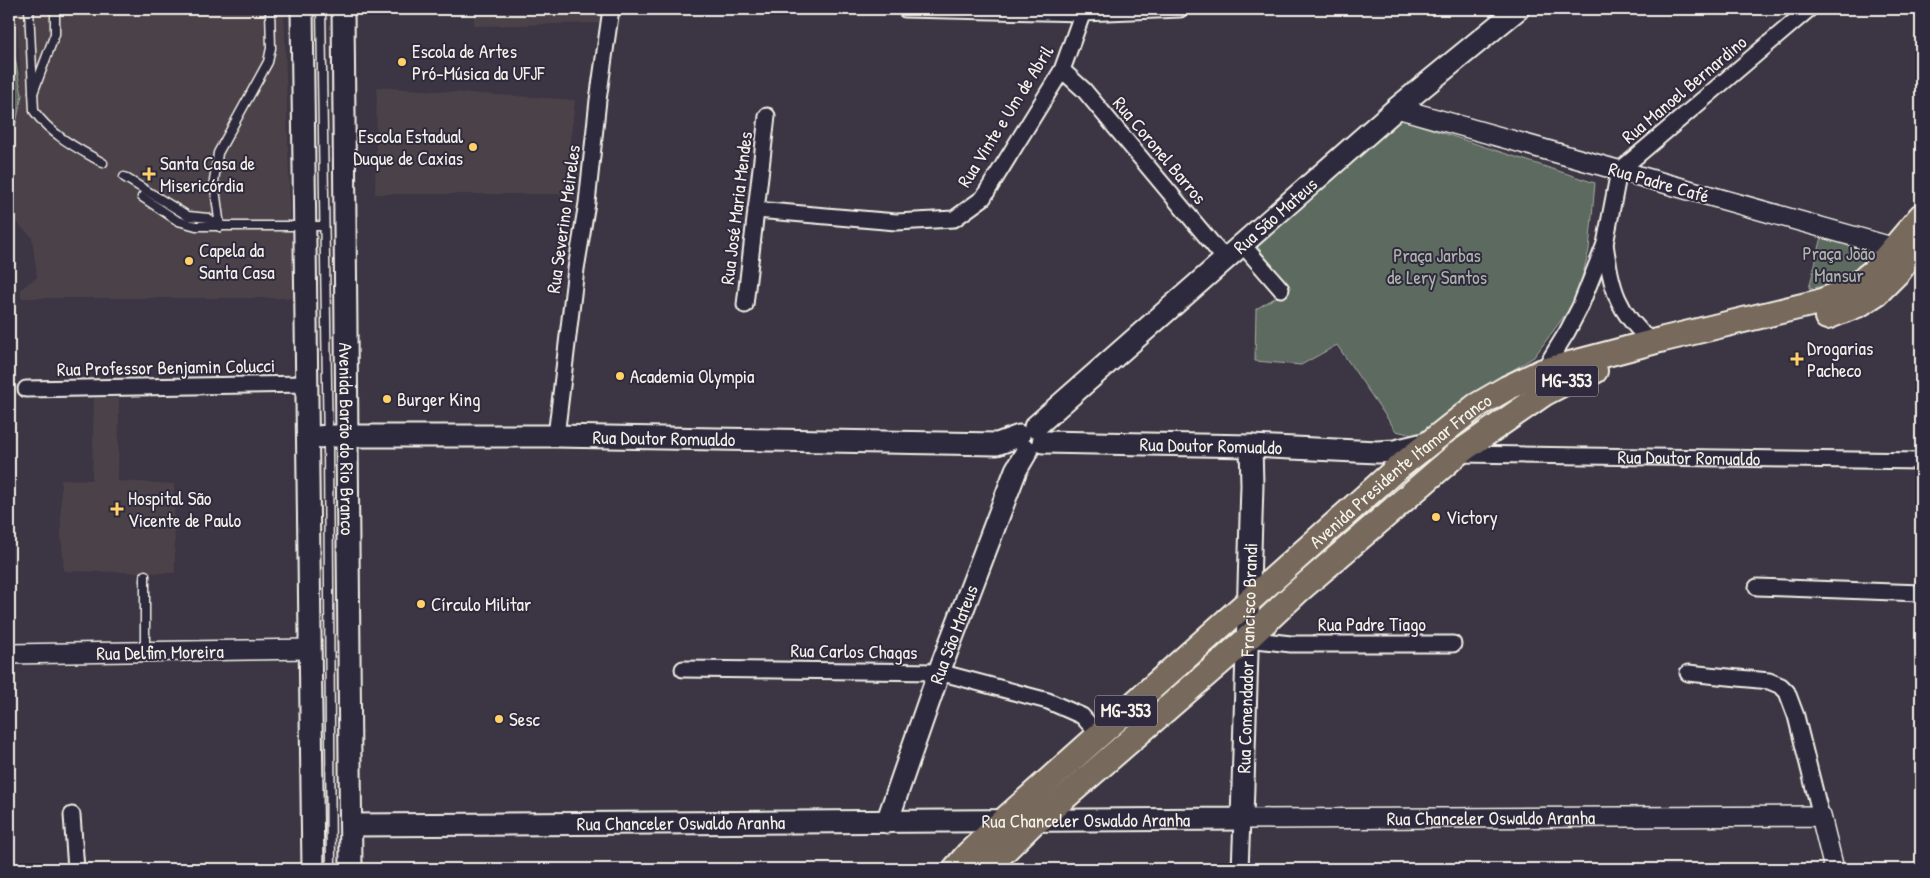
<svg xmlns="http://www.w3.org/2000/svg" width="1930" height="878" font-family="'Patrick Hand',sans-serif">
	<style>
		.built { fill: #4b424a }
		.green { fill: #5b6a60; stroke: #a8aea4 }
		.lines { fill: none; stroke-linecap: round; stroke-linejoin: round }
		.service-casing { stroke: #f4f1e8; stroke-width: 11 }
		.minor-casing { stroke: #f4f1e8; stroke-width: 19 }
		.tertiary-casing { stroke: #f4f1e8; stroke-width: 22 }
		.secondary-casing { stroke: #f4f1e8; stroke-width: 25 }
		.primary-casing { stroke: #f4f1e8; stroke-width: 28 }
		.service { stroke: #2f2a3d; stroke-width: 8 }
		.minor { stroke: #2f2a3d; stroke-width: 15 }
		.tertiary { stroke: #2f2a3d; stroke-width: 19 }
		.secondary { stroke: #2f2a3d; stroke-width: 21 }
		.primary { stroke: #77695c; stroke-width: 24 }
		.poi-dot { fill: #ffd166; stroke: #2f2a3d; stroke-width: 2 }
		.labels { text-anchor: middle; stroke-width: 4; stroke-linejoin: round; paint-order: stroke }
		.shield { fill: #2f2a3d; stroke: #b9b5b5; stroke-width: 1 }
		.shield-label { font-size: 18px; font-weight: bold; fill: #f4f1e8 }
		.poi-label { font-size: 19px; fill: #f4f1e8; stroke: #2f2a3d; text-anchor: start }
		.street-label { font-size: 19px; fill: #f4f1e8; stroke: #2f2a3d }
		.park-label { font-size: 19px; fill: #afb4ab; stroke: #2f2a3d }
	</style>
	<rect width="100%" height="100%" fill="#3c3543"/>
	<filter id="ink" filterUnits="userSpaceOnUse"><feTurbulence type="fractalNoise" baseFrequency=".02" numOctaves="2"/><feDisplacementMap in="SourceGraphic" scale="10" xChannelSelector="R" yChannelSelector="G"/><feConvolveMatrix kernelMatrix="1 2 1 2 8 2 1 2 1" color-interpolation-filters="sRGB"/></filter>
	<g filter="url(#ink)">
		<g class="built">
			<polygon points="16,9 284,9 290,217 296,298 21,298 21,289 37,277 32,237 9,216 9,132 22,94"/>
			<polygon points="474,9 601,9 601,23 474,26"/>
			<polygon points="377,87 575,100 564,194 375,194"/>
			<polygon points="94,398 119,398 118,481 174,484 175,573 64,571 61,533 61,479 92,480"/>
		</g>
		<g class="green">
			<polygon points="9,35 11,38 22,95 9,156"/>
			<polygon points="1400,119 1595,183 1589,250 1581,282 1573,304 1534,357 1472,395 1417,436 1396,431 1337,345 1301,365 1255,361 1256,309 1290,289 1254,242"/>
			<polygon points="1822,237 1879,255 1847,284 1809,288"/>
		</g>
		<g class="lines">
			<g class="service-casing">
				<g id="service">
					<path d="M29,9L34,111C51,135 77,148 103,163"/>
					<polyline points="321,9 328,446 331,869"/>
					<polyline points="33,93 55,34 55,9"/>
					<polyline points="124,177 188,216 208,218 220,227"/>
					<polyline points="142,197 178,221 196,226 324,226"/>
					<polyline points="220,227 214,181 218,153 268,62 271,48 270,9"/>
					<polyline points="145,575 145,652"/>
				</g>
			</g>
			<g class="minor-casing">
				<g id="minor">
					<polyline points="905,9 1083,13 1180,9"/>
					<polyline points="1062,70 1084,90 1225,259"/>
					<polyline points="756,210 896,222 954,219 983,198 1062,70 1084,9"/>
					<polyline points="1242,244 1281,289"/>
					<path d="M1605,244C1612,289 1616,311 1652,342"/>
					<polyline points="745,305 767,116"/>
					<polyline points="1543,371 1567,332 1580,307 1605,244 1619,171 1809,9"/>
					<polyline points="26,389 307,384"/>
					<polyline points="556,436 576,269 587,203 598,100 611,9"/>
					<path id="s1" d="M1458,454L1921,461"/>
					<polyline points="1757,587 1921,593"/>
					<polyline points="1247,639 1291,644 1453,644"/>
					<polyline points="683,669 939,672 1048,701 1082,716 1100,736"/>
					<polyline points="1688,673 1769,681 1781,686 1787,692 1796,716 1821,816"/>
					<polyline points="72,815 76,869"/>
					<polyline points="1240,869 1242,819"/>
				</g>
			</g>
			<g class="tertiary-casing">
				<g id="tertiary">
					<polyline points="1397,108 1906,251"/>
					<polyline points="9,654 310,649"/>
					<path id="s2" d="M1242,819L1821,816L1834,869"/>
				</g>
			</g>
			<g class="secondary-casing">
				<g id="secondary">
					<polyline points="302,9 313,869"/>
					<path id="s3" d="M343,9L351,869"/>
					<path id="s4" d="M1035,427L1397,108L1518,9"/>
					<path id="s5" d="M308,438L328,436H556L997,444L1019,436"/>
					<path id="s6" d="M1043,442L1251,446L1377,452L1395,451L1428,443"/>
					<path id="s7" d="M887,822L939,672L1016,470L1027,451"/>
					<path id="s8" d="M351,825L1242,819L1252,485L1251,446"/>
				</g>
			</g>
			<g class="primary-casing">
				<g id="primary">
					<polyline points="1827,317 1860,304 1877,293 1899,271 1912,253 1921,244"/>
					<path id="s9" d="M955,869L968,854L1003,821L1394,471L1476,406L1507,388L1543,371L1664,339L1819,302L1850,290L1875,270L1921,216"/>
					<polyline points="986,869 1035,821 1040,819 1247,639 1297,592 1457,454 1545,393 1572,379 1595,371"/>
				</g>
			</g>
			<use href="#service" class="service"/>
			<use href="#minor" class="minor"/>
			<use href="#tertiary" class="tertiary"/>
			<use href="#secondary" class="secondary"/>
			<use href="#primary" class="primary"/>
		</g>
	</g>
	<g class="poi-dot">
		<circle cx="402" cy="62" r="5"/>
		<circle cx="473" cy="147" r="5"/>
		<path d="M146.5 166.5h5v5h5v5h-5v5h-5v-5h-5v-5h5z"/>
		<circle cx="189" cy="261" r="5"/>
		<path d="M1794.5 351.5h5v5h5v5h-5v5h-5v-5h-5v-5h5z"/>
		<circle cx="620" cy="376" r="5"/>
		<circle cx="387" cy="399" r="5"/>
		<path d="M114.5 501.5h5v5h5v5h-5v5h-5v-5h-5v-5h5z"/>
		<circle cx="1436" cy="517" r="5"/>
		<circle cx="421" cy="604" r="5"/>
		<circle cx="499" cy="719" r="5"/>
	</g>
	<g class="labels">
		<g class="shield">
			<rect x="1536" y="365.5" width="62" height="31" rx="4"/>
			<rect x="1095" y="695.5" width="62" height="31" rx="4"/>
		</g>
		<g class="shield-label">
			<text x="1567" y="387">MG-353</text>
			<text x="1126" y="717">MG-353</text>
		</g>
		<g class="poi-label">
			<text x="412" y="58">Escola de Artes<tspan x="412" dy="22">Pró-Música da UFJF</tspan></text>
			<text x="463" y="143" text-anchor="end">Escola Estadual<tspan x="463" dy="22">Duque de Caxias</tspan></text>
			<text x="160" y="170">Santa Casa de<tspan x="160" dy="22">Misericórdia</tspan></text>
			<text x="199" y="257">Capela da<tspan x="199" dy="22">Santa Casa</tspan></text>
			<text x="1807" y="355">Drogarias<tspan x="1807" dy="22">Pacheco</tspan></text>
			<text x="630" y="383">Academia Olympia</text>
			<text x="397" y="406">Burger King</text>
			<text x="128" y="505">Hospital São<tspan x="128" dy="22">Vicente de Paulo</tspan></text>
			<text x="1446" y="524">Victory</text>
			<text x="431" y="611">Círculo Militar</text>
			<text x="509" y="726">Sesc</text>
		</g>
		<g class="street-label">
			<text transform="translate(1684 89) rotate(-40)" y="7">Rua Manoel Bernardino</text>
			<text transform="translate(1005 116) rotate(-58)" y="7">Rua Vinte e Um de Abril</text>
			<text transform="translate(1160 150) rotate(50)" y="7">Rua Coronel Barros</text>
			<text transform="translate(1659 182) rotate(16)" y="7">Rua Padre Café</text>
			<text transform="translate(736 208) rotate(-83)" y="7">Rua José Maria Mendes</text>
			<text dy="7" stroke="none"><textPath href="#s4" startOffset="320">Rua São Mateus</textPath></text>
			<text transform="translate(563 219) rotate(-82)" y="7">Rua Severino Meireles</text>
			<text transform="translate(166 367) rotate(-1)" y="7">Rua Professor Benjamin Colucci</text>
			<text dy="7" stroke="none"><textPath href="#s5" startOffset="356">Rua Doutor Romualdo</textPath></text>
			<text dy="7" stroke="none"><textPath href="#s3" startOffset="430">Avenida Barão do Rio Branco</textPath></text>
			<text dy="7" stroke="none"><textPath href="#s6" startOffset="168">Rua Doutor Romualdo</textPath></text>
			<text dy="7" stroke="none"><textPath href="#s1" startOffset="231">Rua Doutor Romualdo</textPath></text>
			<text dy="7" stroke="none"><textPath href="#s9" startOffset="598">Avenida Presidente Itamar Franco</textPath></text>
			<text x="1372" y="631">Rua Padre Tiago</text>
			<text dy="7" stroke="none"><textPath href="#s7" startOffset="199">Rua São Mateus</textPath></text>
			<text transform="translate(854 651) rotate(1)" y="7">Rua Carlos Chagas</text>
			<text transform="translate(160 652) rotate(-1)" y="7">Rua Delfim Moreira</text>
			<text dy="7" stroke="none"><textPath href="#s8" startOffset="1052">Rua Comendador Francisco Brandi</textPath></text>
			<text dy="7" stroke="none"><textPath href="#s2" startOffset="249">Rua Chanceler Oswaldo Aranha</textPath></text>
			<text dy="7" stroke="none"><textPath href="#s8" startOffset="735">Rua Chanceler Oswaldo Aranha</textPath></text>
			<text dy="7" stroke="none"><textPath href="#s8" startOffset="330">Rua Chanceler Oswaldo Aranha</textPath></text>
		</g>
		<g class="park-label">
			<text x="1839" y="260">Praça João<tspan x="1839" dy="22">Mansur</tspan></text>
			<text x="1437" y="262">Praça Jarbas<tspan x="1437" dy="22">de Lery Santos</tspan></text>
		</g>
	</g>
	<rect width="1930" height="878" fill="none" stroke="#2f2a3d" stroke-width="30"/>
	<rect x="15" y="15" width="1900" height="848" fill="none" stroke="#f4f1e8" stroke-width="2" filter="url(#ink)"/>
</svg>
